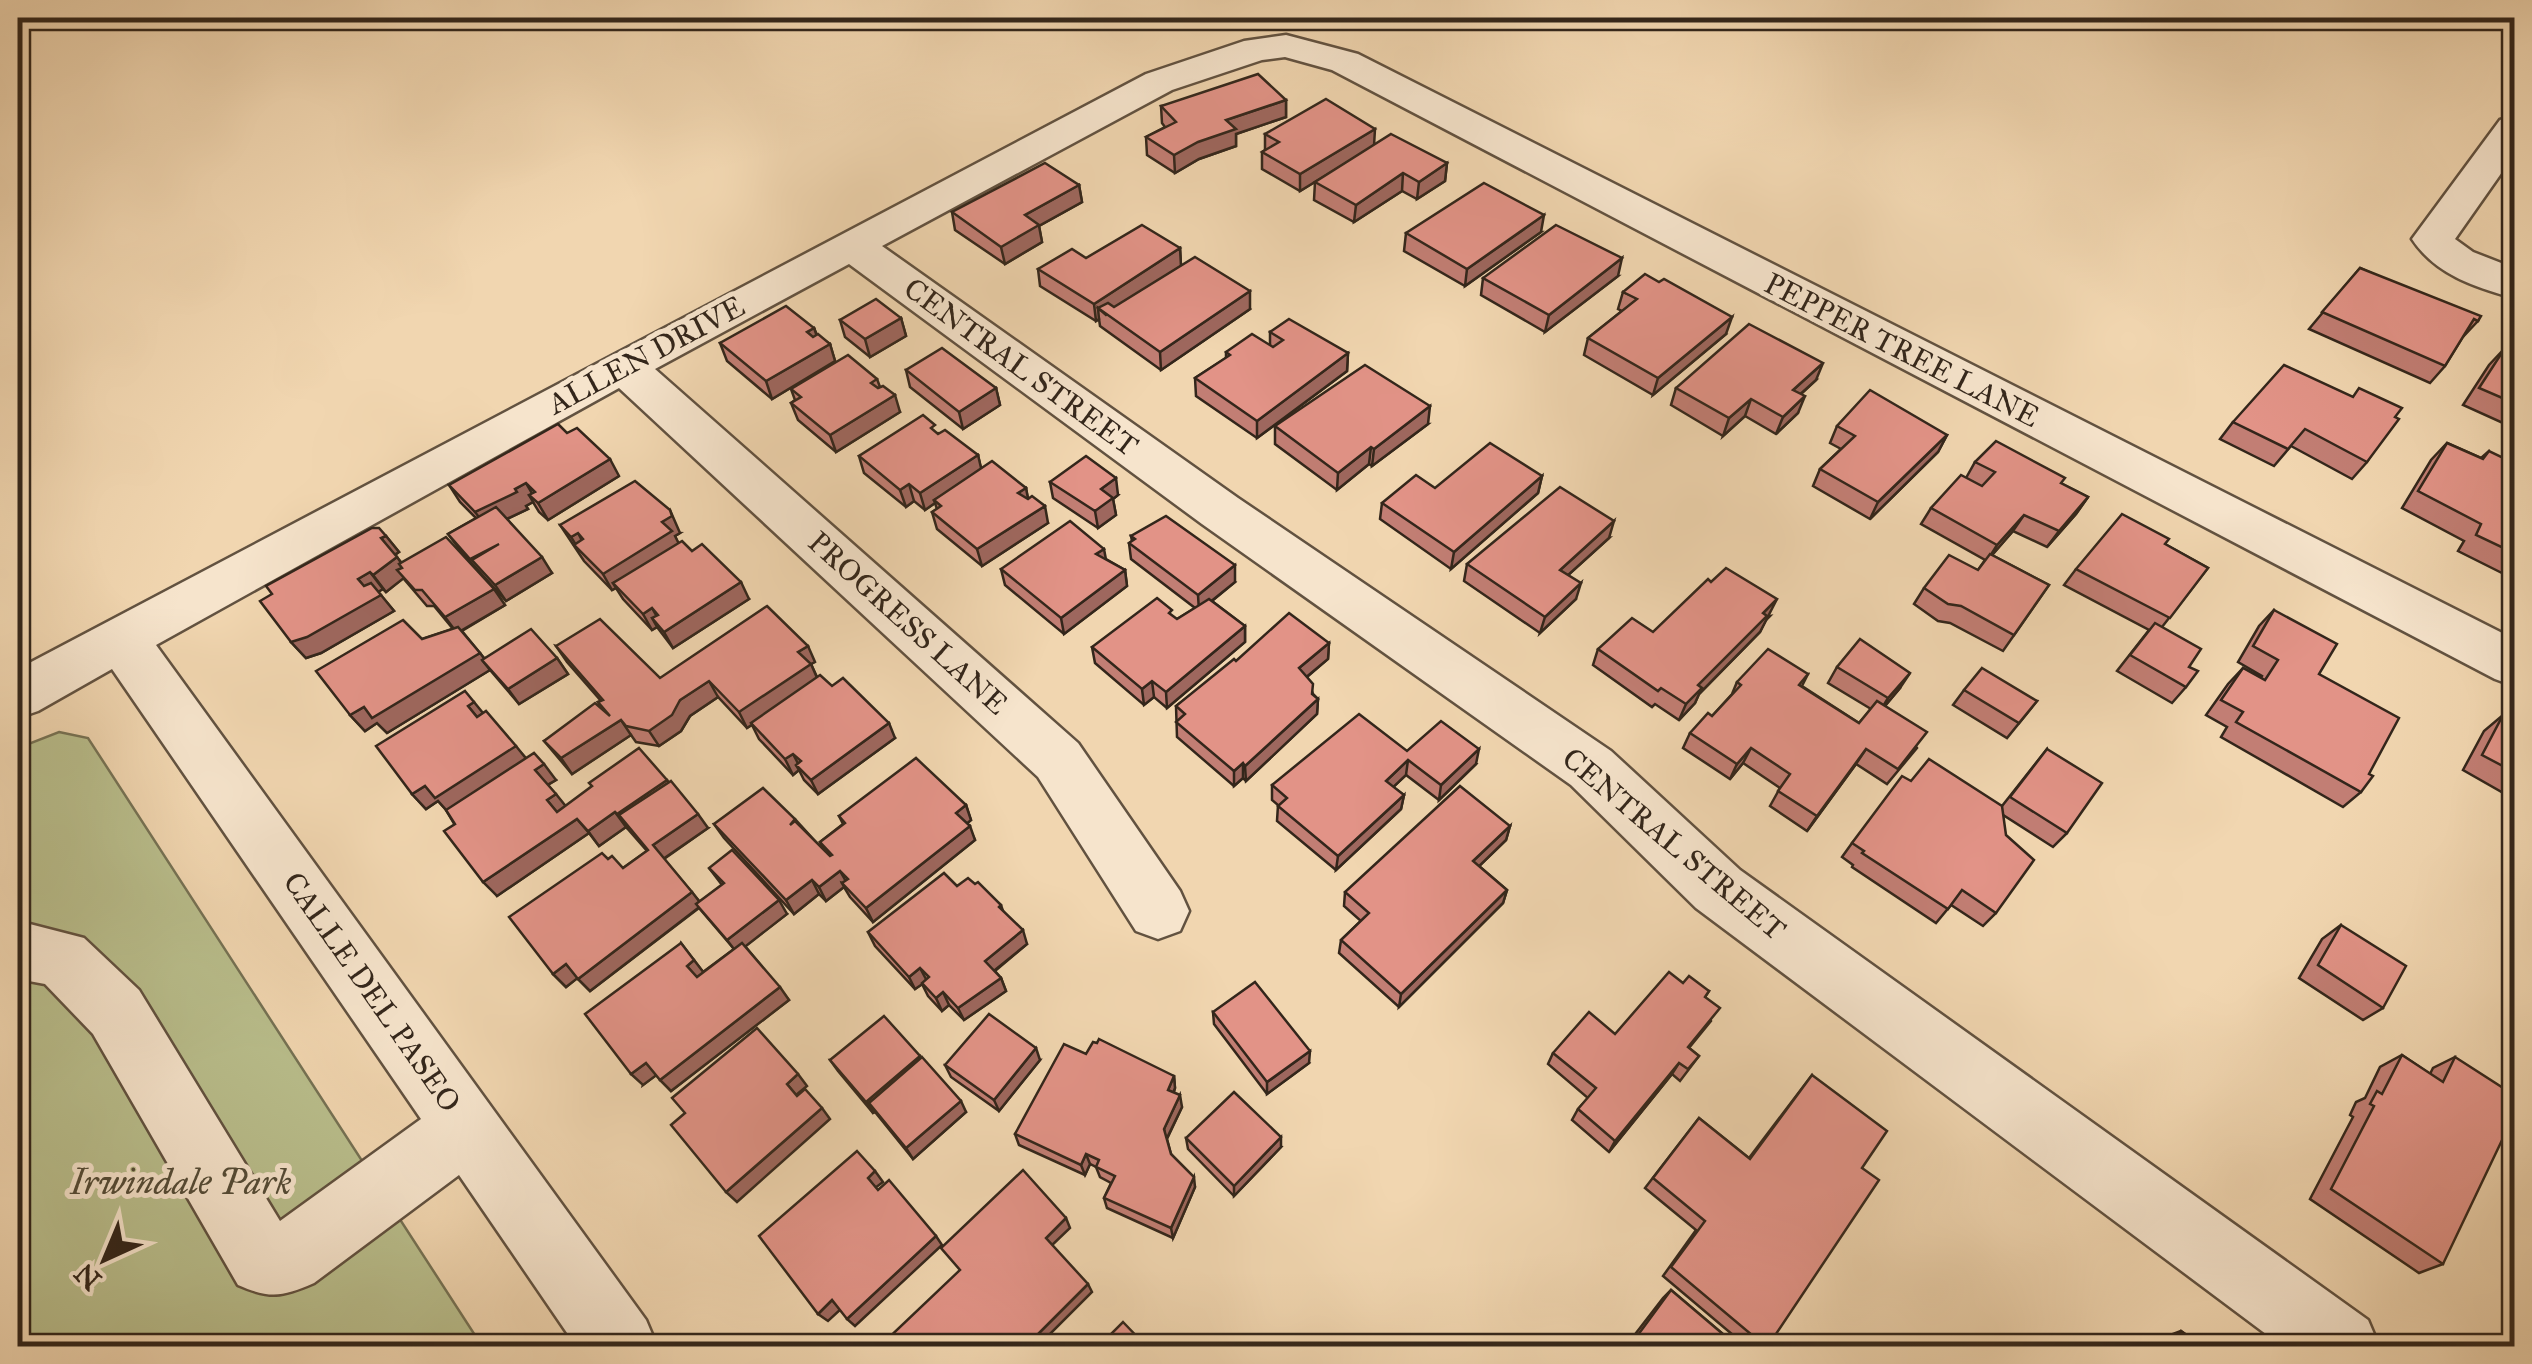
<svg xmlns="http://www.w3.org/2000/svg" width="2532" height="1364" font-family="'IM FELL Great Primer',serif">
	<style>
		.green { fill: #b9be8c; stroke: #767254; stroke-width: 2.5 }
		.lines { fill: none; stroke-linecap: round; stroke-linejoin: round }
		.minor-casing { stroke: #625240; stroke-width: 5 }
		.minor { fill: #f6e4cc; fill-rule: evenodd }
		.wall { fill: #c27e74; stroke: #33261b; stroke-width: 2.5 }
		.shaded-wall { fill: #9e675e; stroke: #33261b; stroke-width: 2.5 }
		.building { fill: #e29387; stroke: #33261b; stroke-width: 2.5 }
		.labels { text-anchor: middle; stroke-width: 10; stroke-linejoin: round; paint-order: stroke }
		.street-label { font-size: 30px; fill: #33261b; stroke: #f6e4cc }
		.near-park-label { font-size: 35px; font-style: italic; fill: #544c37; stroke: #f6e4cc }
	</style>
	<rect width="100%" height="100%" fill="#f1d6b0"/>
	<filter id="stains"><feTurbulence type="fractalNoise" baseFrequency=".002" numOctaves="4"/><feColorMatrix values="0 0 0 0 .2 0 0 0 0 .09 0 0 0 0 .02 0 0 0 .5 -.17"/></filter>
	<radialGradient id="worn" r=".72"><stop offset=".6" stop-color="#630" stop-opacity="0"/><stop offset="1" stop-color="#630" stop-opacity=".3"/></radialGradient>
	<polygon class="green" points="59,732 88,738 482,1346 18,1346 18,748"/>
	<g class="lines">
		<g class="minor-casing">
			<g id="minor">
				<path d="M1286,35L1358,54L2514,639V686L2495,679L1332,70L1285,57L1262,60L1172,90L882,246L1238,498L1611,751L1740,870L2368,1320L2379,1346H2282L1696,908L1571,785L1202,524L849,264L655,369L1078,743L1180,891L1189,911L1180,931L1158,939L1136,931L1038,777L619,388L156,645L646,1320L657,1346H576L459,1175L314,1283C282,1297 270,1299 238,1285L93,1034L45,984L18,979V921L84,938L139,990L280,1221L421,1119L112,669L38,711L18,718V669L1146,74L1244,41Z"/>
				<path d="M2514,116V155L2455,239L2473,252L2514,268V298C2474,287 2435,274 2412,239L2500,120Z"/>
			</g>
		</g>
		<use href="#minor" class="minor"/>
	</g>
	<g class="wall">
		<polygon points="1286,100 1286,117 1236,134 1236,146 1199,159 1175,173 1147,155 1146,137 1165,127 1162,123 1161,106"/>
		<polygon points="1265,134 1374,145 1447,163 1445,181 1417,199 1402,191 1354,222 1314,200 1315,182 1329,173 1300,191 1262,169 1262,152 1265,150"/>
		<polygon points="1079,185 1082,202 1039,226 1042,242 1005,264 955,230 952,212"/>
		<polygon points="1541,232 1465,286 1404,251 1406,233"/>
		<polygon points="1180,248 1181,266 1250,309 1161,370 1100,326 1099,319 1096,321 1040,286 1038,269 1086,258"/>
		<polygon points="2360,268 2478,321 2462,338 2445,366 2430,383 2309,329"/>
		<polygon points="1618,276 1545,332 1481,295 1483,278"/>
		<polygon points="1623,292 1726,334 1653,395 1584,355 1588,338 1622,311 1618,309"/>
		<polygon points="901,318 906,336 870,357 845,337 840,320"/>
		<polygon points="814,328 817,335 830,344 835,361 772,399 727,361 720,343"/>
		<polygon points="1270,332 1348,353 1347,371 1257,438 1196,396 1195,378 1226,358 1226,352 1270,345"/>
		<polygon points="2505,348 2514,352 2514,428 2463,405 2489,365"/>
		<polygon points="906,370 996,388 1000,405 963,429 910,387"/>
		<polygon points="877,379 880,387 900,412 836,452 798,420 791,403 795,400 791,389"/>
		<polygon points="1816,380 1801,394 1798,413 1776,434 1745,416 1723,436 1671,405 1676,388"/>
		<polygon points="2352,397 2395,417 2367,462 2352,479 2291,446 2274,466 2220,439 2233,422"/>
		<polygon points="1428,424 1372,466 1369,464 1337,490 1275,444 1275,426"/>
		<polygon points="1837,426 1947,435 1938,452 1870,519 1813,486 1820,469 1841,449 1830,443"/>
		<polygon points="938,433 978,455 981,469 1026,488 1028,499 1048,523 982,566 937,529 932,512 937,509 935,503 925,510 914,501 906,507 864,473 859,456"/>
		<polygon points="2447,443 2481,458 2489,451 2505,482 2514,487 2514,579 2458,551 2464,541 2402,508 2431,460"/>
		<polygon points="1975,462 2062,484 2088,497 2076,514 2047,547 2013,531 1992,555 2049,585 2003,651 1950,623 1938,621 1914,604 1924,588 1978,570 1985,560 1921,524 1931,508 1966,478"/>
		<polygon points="619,476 548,520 539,512 533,502 526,506 528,509 507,519 552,573 506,601 460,550 448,534 476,518 460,502 449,485"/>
		<polygon points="1542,476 1538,493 1451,569 1380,519 1382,503"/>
		<polygon points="1050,482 1118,495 1113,499 1116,515 1098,528 1053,498"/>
		<polygon points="560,525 680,533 675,536 678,543 749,599 673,648 657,627 652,630 623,599 616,588 612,590 584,561"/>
		<polygon points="386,536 399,552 395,555 401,562 494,589 505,605 462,631 484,658 557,658 568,674 519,704 490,670 387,733 377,723 365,731 350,715 422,639 453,629 434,606 427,606 403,578 386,592 383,589 378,592 394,611 321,653 306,658 291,642"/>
		<polygon points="1131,536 1235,582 1212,601 1245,626 1245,642 1167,708 1154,697 1144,705 1095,663 1092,647 1177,619 1195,608 1131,559 1129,543 1132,541"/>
		<polygon points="1609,538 1568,575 1576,599 1540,633 1464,581 1467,564"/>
		<polygon points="2165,544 2208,568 2162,627 2189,667 2186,687 2172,703 2117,671 2149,630 2064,585 2076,569"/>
		<polygon points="1106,559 1125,570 1127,586 1064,634 1005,585 1001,569"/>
		<polygon points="2274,610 2319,674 2369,774 2361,792 2343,807 2221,737 2227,727 2206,715 2228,684 2243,668 2261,678 2262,676 2238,662 2259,626"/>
		<polygon points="1770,616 1766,620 1760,632 1699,694 1695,703 1679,720 1655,704 1652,707 1593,665 1598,649 1653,632"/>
		<polygon points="1329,643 1328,659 1307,677 1313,694 1318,699 1317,714 1246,781 1243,778 1234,786 1177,737 1176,706 1236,661"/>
		<polygon points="556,646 660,678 815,662 811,664 817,677 832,686 895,738 818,794 804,780 799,770 793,775 759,739 752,725 747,728 718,697 690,716 681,731 659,746 636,742 631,735 572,774 544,741 604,711 598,702 601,701 567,662"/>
		<polygon points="1837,667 1900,688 1885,706 1917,748 1887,784 1856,764 1807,831 1770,806 1780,788 1743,763 1730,779 1683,748 1690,733 1712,716 1732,694 1737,682 1808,674 1802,686 1859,723 1871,709 1828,683"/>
		<polygon points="1964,690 2037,701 2007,738 1953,705"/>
		<polygon points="483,713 526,758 556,780 548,785 565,806 708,828 664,859 700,902 722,885 709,868 787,914 745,946 789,1000 671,1091 656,1075 643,1085 681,943 703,972 734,949 699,908 590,991 577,978 566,987 553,974 608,859 623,868 647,851 626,827 599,846 589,833 497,896 446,810 438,801 426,809 412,794"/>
		<polygon points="2503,715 2514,721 2514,799 2463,770 2484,731"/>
		<polygon points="2047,749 2067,833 2053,847 2003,815 1996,913 1983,926 1951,905 1936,923 1852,867 1853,865 1842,857 1852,843 1911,781 2002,806"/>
		<polygon points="1407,751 1476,764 1439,800 1406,775 1393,787 1404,795 1401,809 1336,870 1277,821 1278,805 1272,800 1272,785"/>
		<polygon points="966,805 971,820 967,823 975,840 873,922 850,897 844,887 826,901 819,894 794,914 724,838 714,824 795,819 825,852 820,842 843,824 839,816"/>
		<polygon points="1510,826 1506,840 1479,866 1507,890 1503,903 1399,1007 1339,953 1341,940 1361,921 1344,906 1345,892"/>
		<polygon points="975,884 1001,905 1003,911 1027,944 995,971 1001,978 1006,991 964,1020 949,1005 942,1011 928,996 922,984 915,989 875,946 868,932 957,886"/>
		<polygon points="2341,925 2383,1008 2363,1020 2299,978 2322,939"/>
		<polygon points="1683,983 1709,991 1705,997 1711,1021 1689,1048 1699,1056 1680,1081 1672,1074 1609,1152 1572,1120 1578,1109 1588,1098 1548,1064 1553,1053 1615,1034"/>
		<polygon points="1213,1012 1309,1063 1267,1094 1214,1024"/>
		<polygon points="1086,1054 1174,1076 1175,1088 1174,1092 1182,1107 1167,1139 1171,1154 1195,1187 1173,1238 1107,1208 1104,1198 1111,1183 1100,1177 1096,1167 1090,1164 1085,1175 1019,1145 1015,1134"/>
		<polygon points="2402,1055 2430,1074 2433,1068 2455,1057 2443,1264 2419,1273 2310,1199 2353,1117 2350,1115 2356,1102 2365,1098 2380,1067"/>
		<polygon points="920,1056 966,1112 913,1159 875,1112 873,1113 838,1071 830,1060"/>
		<polygon points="1040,1060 999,1111 951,1077 945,1065"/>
		<polygon points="1812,1075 1862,1168 1768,1346 1746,1346 1663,1276 1696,1230 1645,1188 1699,1118 1749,1158"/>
		<polygon points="1186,1138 1281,1147 1234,1196 1188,1149"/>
		<polygon points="1671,1290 1737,1346 1626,1346 1663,1298"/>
		<polygon points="2181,1331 2202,1346 2141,1346"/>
	</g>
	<g class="shaded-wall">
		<polygon points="1286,100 1286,117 1236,134 1236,146 1199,159 1175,173 1174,155 1226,120"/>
		<polygon points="1375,129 1374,146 1300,191 1300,174"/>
		<polygon points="1447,163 1445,181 1417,199 1419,182"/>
		<polygon points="1403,173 1402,191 1354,222 1356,205"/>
		<polygon points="1079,185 1082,202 1039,226 1042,242 1005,264 1001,247 1025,215"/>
		<polygon points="1544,215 1541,232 1465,286 1467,269"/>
		<polygon points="1180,248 1181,266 1106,315 1098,308 1099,319 1096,321 1094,304"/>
		<polygon points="1622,258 1618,276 1545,332 1549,315"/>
		<polygon points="1250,291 1250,309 1161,370 1160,352"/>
		<polygon points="1732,317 1726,334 1653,395 1658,378"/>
		<polygon points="901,318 906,336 870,357 865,339"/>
		<polygon points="814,328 820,345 807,332"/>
		<polygon points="830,344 835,361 772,399 766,381"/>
		<polygon points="1348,353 1347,371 1257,438 1257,421"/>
		<polygon points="1823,363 1816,380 1786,407 1793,390"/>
		<polygon points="996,388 1000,405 963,429 959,412"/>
		<polygon points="895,395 900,412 836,452 830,435"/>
		<polygon points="1805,396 1798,413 1776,434 1783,417"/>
		<polygon points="1751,399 1745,416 1723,436 1729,418"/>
		<polygon points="1430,406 1428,424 1372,466 1374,449"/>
		<polygon points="1947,435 1938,452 1870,519 1878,502"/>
		<polygon points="1371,447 1369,464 1337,490 1338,473"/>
		<polygon points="978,455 982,472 934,500 935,503 925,510 920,493"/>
		<polygon points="610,459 619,476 548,520 538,503"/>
		<polygon points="1542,476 1538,493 1451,569 1454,552"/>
		<polygon points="1116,478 1118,495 1113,499 1116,515 1098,528 1095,511 1101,489"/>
		<polygon points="526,483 536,500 529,495 533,502 526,506 528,509 487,528 475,512"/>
		<polygon points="909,484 914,501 906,507 900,490"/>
		<polygon points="1026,488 1029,504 1018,493"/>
		<polygon points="2088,497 2076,514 2047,547 2059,531"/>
		<polygon points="1045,506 1048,523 982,566 977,549"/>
		<polygon points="670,510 680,533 675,536 681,548 613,583 616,588 612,590 603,574 662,522"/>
		<polygon points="2024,515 2013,531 1987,561 1997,545"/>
		<polygon points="1614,521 1609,538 1556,586 1560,570"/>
		<polygon points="578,533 587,550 579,550 571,537"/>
		<polygon points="386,536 399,552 394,555 381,538"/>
		<polygon points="1104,549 1107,565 1096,554"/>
		<polygon points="397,557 409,574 386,592 373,575"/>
		<polygon points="542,557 552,573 506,601 495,585"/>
		<polygon points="1235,565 1235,582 1199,611 1198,595"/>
		<polygon points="1125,570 1127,586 1064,634 1061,618"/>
		<polygon points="370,572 383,589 371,596 358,579"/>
		<polygon points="741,582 749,599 673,648 664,632"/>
		<polygon points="1581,583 1576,599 1540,633 1545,617"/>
		<polygon points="494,589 505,605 457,633 445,617"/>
		<polygon points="381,595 394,611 321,653 306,658 291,642"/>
		<polygon points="1777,599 1760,632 1699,694 1695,703 1679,720 1686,704 1698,685 1763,613"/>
		<polygon points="652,608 661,624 652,618 657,627 652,630 643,614"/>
		<polygon points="1245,626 1245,642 1167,708 1166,692"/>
		<polygon points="1329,643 1328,659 1298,684 1299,668"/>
		<polygon points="808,646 815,662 811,664 818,680 747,728 739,712 798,652"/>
		<polygon points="480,653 492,669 482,660 490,670 387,733 377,723 365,731 350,715 364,707"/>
		<polygon points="557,658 568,674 519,704 508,689"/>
		<polygon points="1910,673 1900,688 1879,713 1888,698"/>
		<polygon points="709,681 718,697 690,716 681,731 659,746 649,731 680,700"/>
		<polygon points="1152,681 1154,697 1144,705 1142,689"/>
		<polygon points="1318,699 1317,714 1246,781 1245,766"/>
		<polygon points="474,702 487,718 481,722 468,706"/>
		<polygon points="621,720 631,735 572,774 561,758"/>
		<polygon points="889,723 895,738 818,794 811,780"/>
		<polygon points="516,746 528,761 448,812 438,801 426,809 412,794 425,786"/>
		<polygon points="1751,748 1743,763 1730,779 1737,764"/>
		<polygon points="1479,749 1476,764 1439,800 1441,785"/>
		<polygon points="1866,749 1856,764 1807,831 1817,816"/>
		<polygon points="793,754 801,769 796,765 799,770 793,775 785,759"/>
		<polygon points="1408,760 1406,775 1384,796 1386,781"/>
		<polygon points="1243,763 1243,778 1234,786 1234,771"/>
		<polygon points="544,764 556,780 547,785 535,770"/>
		<polygon points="667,780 677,795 619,815 628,829 617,814"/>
		<polygon points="556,794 568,809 559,815 547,800"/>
		<polygon points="1404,795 1401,809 1336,870 1338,856"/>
		<polygon points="966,805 971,820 962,828 956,813"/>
		<polygon points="615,812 626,827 599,846 588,831"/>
		<polygon points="698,814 708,828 663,859 653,845"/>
		<polygon points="577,819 589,833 497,896 483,882"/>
		<polygon points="970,826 975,840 873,922 866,908"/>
		<polygon points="1510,826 1506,840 1469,876 1473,861"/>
		<polygon points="840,871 848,885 842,883 844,887 826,901 819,887"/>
		<polygon points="812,880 819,894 794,914 786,900"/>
		<polygon points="1507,890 1503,903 1399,1007 1401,994"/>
		<polygon points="692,892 702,905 590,991 578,979"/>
		<polygon points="779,900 787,914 737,953 727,940"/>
		<polygon points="1023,930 1027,944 990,974 985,961"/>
		<polygon points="694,960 704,973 697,979 687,966"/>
		<polygon points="566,964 579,977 566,987 553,974"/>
		<polygon points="920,968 927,981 915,989 909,977"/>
		<polygon points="1001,978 1006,991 964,1020 958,1008"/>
		<polygon points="780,987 789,1000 671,1091 660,1080"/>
		<polygon points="943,992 949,1005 942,1011 936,998"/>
		<polygon points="1036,1048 1040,1060 999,1111 994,1100"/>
		<polygon points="1310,1051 1309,1063 1267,1094 1267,1082"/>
		<polygon points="920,1056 926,1068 869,1103 875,1112 873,1113 866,1102"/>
		<polygon points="646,1063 658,1074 643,1085 631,1074"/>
		<polygon points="1679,1063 1672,1074 1609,1152 1615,1141"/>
		<polygon points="798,1074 807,1086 796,1095 787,1084"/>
		<polygon points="1174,1076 1175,1088 1170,1101 1168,1090"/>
		<polygon points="1180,1095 1182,1107 1166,1140 1164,1129"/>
		<polygon points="961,1101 966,1112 913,1159 906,1148"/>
		<polygon points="822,1108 830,1119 737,1202 726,1192"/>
		<polygon points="1281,1137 1281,1147 1234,1196 1234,1186"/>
		<polygon points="1086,1154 1090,1164 1085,1175 1081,1165"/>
		<polygon points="875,1171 883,1182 875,1188 868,1178"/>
		<polygon points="1194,1177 1195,1187 1173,1238 1171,1228"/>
		<polygon points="1066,1218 1070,1228 1050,1247 1046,1238"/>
		<polygon points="936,1236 942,1245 855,1326 847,1319"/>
		<polygon points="1088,1284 1092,1292 1038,1346 1032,1346 1029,1343"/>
		<polygon points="832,1300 841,1309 828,1321 818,1314"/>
	</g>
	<g class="building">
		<polygon points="1258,74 1286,100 1226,120 1236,129 1198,142 1174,155 1146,137 1176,122 1161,106"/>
		<polygon points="1326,99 1375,129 1300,174 1262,152 1279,142 1265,134"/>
		<polygon points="1391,134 1447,163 1419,182 1403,173 1356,205 1315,182"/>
		<polygon points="1045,163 1079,185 1025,215 1039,225 1001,247 952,212"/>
		<polygon points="1484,183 1544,215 1467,269 1406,233"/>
		<polygon points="1142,225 1180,248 1094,304 1038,269 1072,249 1086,258"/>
		<polygon points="1556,225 1622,258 1549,315 1483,278"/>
		<polygon points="1195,257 1250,291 1160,352 1098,308 1108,303 1114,307"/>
		<polygon points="2360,268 2481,316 2478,321 2474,319 2445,366 2322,312"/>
		<polygon points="1645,274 1659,282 1664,279 1732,317 1658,378 1588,338 1637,299 1623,292"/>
		<polygon points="876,299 901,318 865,339 840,320"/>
		<polygon points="786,306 814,328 807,332 813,337 818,334 830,344 766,381 720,343"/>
		<polygon points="1289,319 1348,353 1257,421 1195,378 1230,355 1226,352 1252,334 1273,347 1283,340 1270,332"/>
		<polygon points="1749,324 1823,363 1793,390 1805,396 1783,417 1751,399 1729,418 1676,388"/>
		<polygon points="942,348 996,388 959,412 906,370"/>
		<polygon points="2505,348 2514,352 2514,403 2479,388"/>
		<polygon points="848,355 877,379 871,383 878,388 883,386 895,395 830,435 791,403 801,397 791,389"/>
		<polygon points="1365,365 1430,406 1374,449 1371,447 1338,473 1275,426"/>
		<polygon points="2284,365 2353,397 2359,388 2402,408 2395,417 2399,419 2367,462 2305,429 2288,449 2233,422"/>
		<polygon points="1870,390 1947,435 1878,502 1820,469 1855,436 1837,426"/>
		<polygon points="923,415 935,425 931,428 938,434 945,430 978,455 920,493 909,484 900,490 859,456"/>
		<polygon points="558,424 567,433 577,428 610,459 538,503 529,495 535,492 526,483 515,489 517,492 475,512 449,485"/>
		<polygon points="1996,441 2065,478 2061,483 2088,497 2059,531 2024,515 1997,545 1931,508 1961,475 1982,486 1995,472 1975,462"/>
		<polygon points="1490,443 1542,476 1454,552 1382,503 1416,475 1435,488"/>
		<polygon points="2447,443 2483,459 2489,451 2514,463 2514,466 2505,482 2514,487 2514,553 2476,535 2481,524 2418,491"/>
		<polygon points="1086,456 1116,478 1101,489 1113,498 1095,511 1050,482"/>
		<polygon points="992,461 1026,488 1018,493 1028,499 1032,496 1045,506 977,549 932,512 941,506 934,500"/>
		<polygon points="635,481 670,510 672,516 662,522 672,531 603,574 574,545 583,539 578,533 571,537 560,525"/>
		<polygon points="1560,487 1614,521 1560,570 1581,583 1545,617 1467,564"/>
		<polygon points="496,507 542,557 495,585 472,560 499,544 470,559 448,534"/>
		<polygon points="2122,514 2169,539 2165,544 2208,568 2170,618 2076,569"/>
		<polygon points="1166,516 1235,565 1198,595 1129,543 1135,539 1131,536"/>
		<polygon points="1070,521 1104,549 1096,554 1125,570 1061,618 1001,569"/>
		<polygon points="372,528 379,528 386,536 381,538 397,557 373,575 370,572 358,579 364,586 371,583 381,595 307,637 291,642 260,601 272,594 266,586"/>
		<polygon points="446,537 494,589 445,617 422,590 415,590 397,570 402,568 399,564"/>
		<polygon points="682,541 692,551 702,544 741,582 664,632 652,618 658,615 652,608 643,614 613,583"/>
		<polygon points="1990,554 2049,585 2014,635 1961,606 1948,604 1924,588 1949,555 1978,570"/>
		<polygon points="1726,568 1777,599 1763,613 1767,616 1698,685 1702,688 1686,704 1661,688 1658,691 1598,649 1632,618 1653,632 1708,579 1711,582"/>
		<polygon points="1157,598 1172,610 1169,613 1177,619 1209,599 1245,626 1166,692 1152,681 1142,689 1092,647"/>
		<polygon points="767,606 808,646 798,652 811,664 739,712 709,681 680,700 672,715 649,731 626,726 621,720 561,758 544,741 595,703 610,716 598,702 603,700 556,646 600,619 660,678"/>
		<polygon points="2274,610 2337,644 2319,674 2399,718 2369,774 2373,776 2361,792 2236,722 2243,712 2221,700 2243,668 2265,680 2278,660 2253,646"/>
		<polygon points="1289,613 1329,643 1299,668 1313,684 1312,694 1318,699 1245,766 1243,763 1234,771 1176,722 1185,714 1176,706 1234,659 1236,661"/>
		<polygon points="403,620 422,639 458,627 480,653 372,718 364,707 350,715 316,671"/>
		<polygon points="2155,623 2201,649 2189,667 2198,671 2186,687 2130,655"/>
		<polygon points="531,629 557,658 508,689 482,660"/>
		<polygon points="1860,639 1910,673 1888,698 1837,667"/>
		<polygon points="1768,649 1808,674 1799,685 1859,723 1877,701 1927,732 1898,769 1866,749 1817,816 1778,791 1790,774 1751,748 1737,764 1690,733 1708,713 1712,716 1741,685 1737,682"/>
		<polygon points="1982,668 2037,701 2019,723 1964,690"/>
		<polygon points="820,675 832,686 843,678 889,723 811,780 796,765 801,761 793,754 785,759 751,723"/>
		<polygon points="465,691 474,702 468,706 477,717 486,711 516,746 435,798 425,786 412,794 376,746"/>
		<polygon points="1359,714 1407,751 1441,721 1479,749 1441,785 1408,760 1386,781 1404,795 1338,856 1278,806 1287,798 1272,785"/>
		<polygon points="2503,715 2514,721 2514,772 2482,755"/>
		<polygon points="639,748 667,780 617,814 615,812 588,831 577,819 483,882 444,831 455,824 446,810 534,753 544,764 535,770 556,794 547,800 557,812 592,786 589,783"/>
		<polygon points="2047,749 2102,783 2067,833 2010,797"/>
		<polygon points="916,758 966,805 956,813 970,826 866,908 842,883 848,879 840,871 819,887 812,880 786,900 714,824 763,788 795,819 790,825 795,821 830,856 832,855 820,842 845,823 839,816"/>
		<polygon points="1929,759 2002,806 2006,835 2034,860 1996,913 1962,890 1948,909 1862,853 1864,851 1852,843 1902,776 1911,781"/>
		<polygon points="671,781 698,814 653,845 692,892 578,979 566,964 553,974 509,917 602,853 608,859 612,856 623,868 648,850 619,815"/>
		<polygon points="1460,786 1510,826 1473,861 1507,890 1401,994 1341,940 1369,913 1345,892"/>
		<polygon points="732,850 779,900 727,940 696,904 724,883 709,868"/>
		<polygon points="944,873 957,886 968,878 975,884 978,882 1001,905 999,907 1023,930 985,961 1001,978 958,1008 943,992 936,998 922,983 929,977 920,968 909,977 868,932"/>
		<polygon points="2341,925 2406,966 2383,1008 2318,965"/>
		<polygon points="681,943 694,960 687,966 697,977 742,943 780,987 660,1080 646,1063 631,1074 585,1014"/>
		<polygon points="1669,972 1683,983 1689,976 1709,991 1705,997 1720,1008 1688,1047 1699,1056 1688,1069 1679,1063 1615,1141 1578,1109 1596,1088 1553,1053 1589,1012 1615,1034"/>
		<polygon points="1255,982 1310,1051 1267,1082 1213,1012"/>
		<polygon points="989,1014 1036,1048 994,1100 945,1065"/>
		<polygon points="884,1016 920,1056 866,1102 830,1060"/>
		<polygon points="757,1028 798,1074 787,1084 797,1096 805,1089 822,1108 726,1192 671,1125 685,1113 672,1098"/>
		<polygon points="1099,1039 1174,1076 1168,1090 1180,1095 1164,1129 1171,1154 1194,1177 1171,1228 1104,1198 1115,1176 1096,1167 1099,1160 1086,1154 1081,1165 1015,1134 1064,1044 1086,1054 1093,1042 1097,1043"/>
		<polygon points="2402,1055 2443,1082 2455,1057 2514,1095 2514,1115 2443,1264 2331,1189 2374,1106 2370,1104 2377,1091 2382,1094"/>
		<polygon points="922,1057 961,1101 906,1148 869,1103"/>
		<polygon points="1812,1075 1887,1131 1862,1168 1879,1180 1768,1346 1765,1346 1671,1267 1705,1221 1653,1178 1699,1118 1750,1159"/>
		<polygon points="1234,1092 1281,1137 1234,1186 1186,1138"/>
		<polygon points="857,1151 875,1171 868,1178 878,1190 889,1180 936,1236 847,1319 832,1300 818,1314 759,1236"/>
		<polygon points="1023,1170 1066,1218 1046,1238 1088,1284 1029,1343 1032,1346 880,1346 960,1270 941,1248"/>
		<polygon points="1671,1290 1737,1346 1636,1346 1632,1343"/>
		<polygon points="1123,1322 1146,1346 1099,1346"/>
		<polygon points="2181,1331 2202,1346 2172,1346"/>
	</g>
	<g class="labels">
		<g class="street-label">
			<text transform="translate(1902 350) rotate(27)" y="10">PEPPER TREE LANE</text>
			<text transform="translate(646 355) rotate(-28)" y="10">ALLEN DRIVE</text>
			<text transform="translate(1021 367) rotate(36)" y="10">CENTRAL STREET</text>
			<text transform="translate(908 623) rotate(42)" y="10">PROGRESS LANE</text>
			<text transform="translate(1674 844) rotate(40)" y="10">CENTRAL STREET</text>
			<text transform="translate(372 992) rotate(55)" y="10">CALLE DEL PASEO</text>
		</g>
		<g class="near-park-label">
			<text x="181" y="1194">Irwindale Park</text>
		</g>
	</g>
	<rect width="2532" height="1364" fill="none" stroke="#f1d6b0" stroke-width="60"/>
	<rect x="20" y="20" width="2492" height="1324" fill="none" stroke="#33261b" stroke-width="5"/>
	<rect x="30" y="30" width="2472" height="1304" fill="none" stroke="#33261b" stroke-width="2.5"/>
	<g transform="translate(105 1259) rotate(224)" stroke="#f6e4cc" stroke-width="8" paint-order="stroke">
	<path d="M0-8L18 38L0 25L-18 38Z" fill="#33261b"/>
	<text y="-15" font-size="28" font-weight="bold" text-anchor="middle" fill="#33261b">N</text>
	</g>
	<rect width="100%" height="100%" filter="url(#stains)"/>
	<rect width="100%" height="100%" fill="url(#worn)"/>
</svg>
